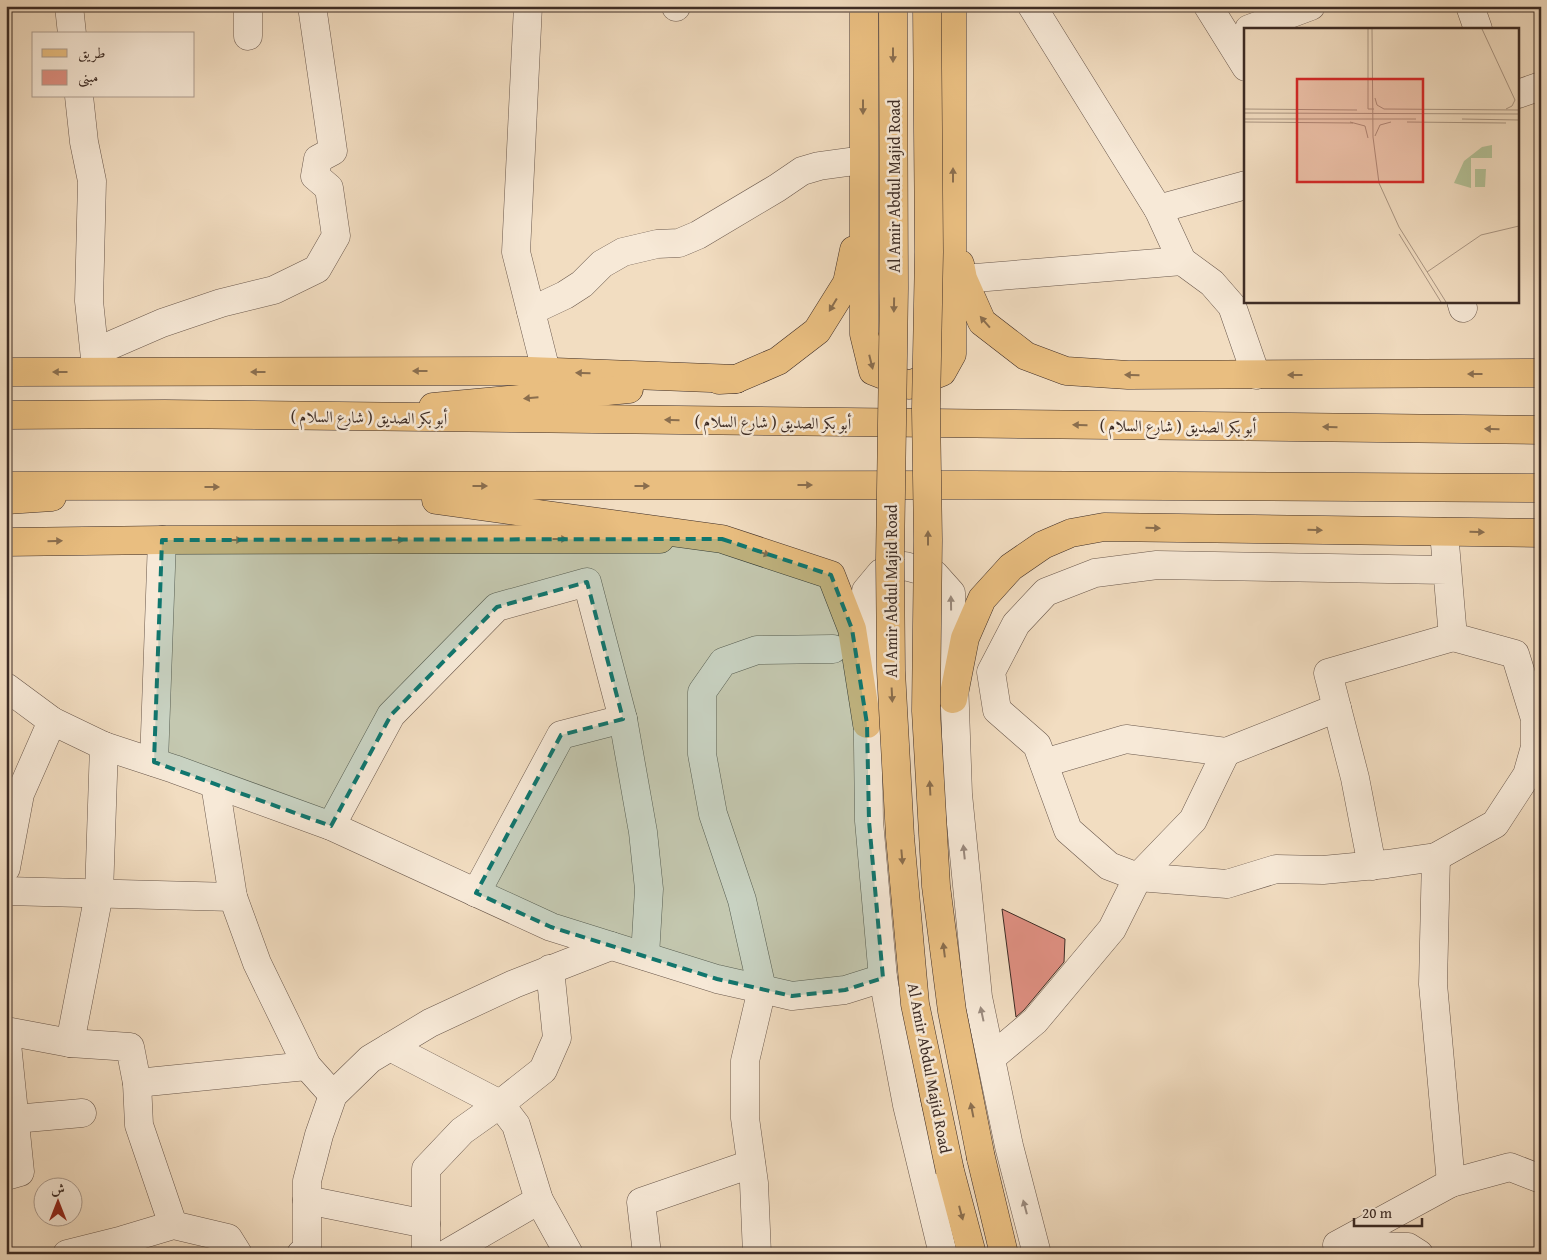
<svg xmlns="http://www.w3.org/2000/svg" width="1547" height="1260" font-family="'Gentium Book Plus',Amiri,serif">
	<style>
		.building { fill: #de8f81; stroke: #3d2c25 }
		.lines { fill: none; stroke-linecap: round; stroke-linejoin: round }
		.minor-casing { stroke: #6a584c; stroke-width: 29 }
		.major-casing { stroke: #3d2c25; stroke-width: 29 }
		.highway-casing { stroke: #3d2c25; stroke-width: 29 }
		.minor { stroke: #f7e9d7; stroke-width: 28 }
		.major { stroke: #e9be80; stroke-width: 28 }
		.highway { stroke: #e9be80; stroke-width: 28 }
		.major-bridge-casing { stroke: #3d2c25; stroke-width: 29; stroke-linecap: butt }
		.major-bridge { stroke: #e9be80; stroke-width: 28 }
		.oneway { fill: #8a6e4e }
		.oneway2 { fill: #9a8a7e }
		.marked { fill: #0f766e; fill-opacity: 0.2; stroke: #0f766e; stroke-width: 4; stroke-dasharray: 10 6; stroke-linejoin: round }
		.labels { text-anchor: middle; stroke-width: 5; stroke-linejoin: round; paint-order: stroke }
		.street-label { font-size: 16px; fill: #3d2c25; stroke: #f7e9d7 }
		.inset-road { fill: none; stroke: #aa9683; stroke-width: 1 }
		.view { fill: #d62828; fill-opacity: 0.15; stroke: #d62828; stroke-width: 2.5 }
		.inset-edge { fill: none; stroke: #3d2c25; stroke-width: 2.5 }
	</style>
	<rect width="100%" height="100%" fill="#f2ddc1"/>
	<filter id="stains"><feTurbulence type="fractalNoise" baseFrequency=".004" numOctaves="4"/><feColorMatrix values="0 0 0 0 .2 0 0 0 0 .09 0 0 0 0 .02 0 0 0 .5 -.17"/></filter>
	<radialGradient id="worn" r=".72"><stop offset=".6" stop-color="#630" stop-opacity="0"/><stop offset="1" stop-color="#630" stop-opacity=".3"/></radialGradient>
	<polygon class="building" points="1002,909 1065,939 1064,962 1024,1010 1016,1017"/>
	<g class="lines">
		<g class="minor-casing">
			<g id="minor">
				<polyline points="69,6 72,34"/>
				<polyline points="248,6 248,36"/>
				<polyline points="528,6 516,252 546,371"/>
				<polyline points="676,6 676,7"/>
				<polyline points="1032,6 1158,209 1182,261 1212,283 1232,306 1256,375"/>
				<polyline points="1208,6 1246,67"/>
				<polyline points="1470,6 1478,29"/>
				<polyline points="1249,29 1311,6"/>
				<polyline points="1518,94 1541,86"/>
				<polyline points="79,96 84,142 92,181 89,301 96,368"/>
				<polyline points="1158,209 1246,185"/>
				<polyline points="963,279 1182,261"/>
				<polyline points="1461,301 1463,308"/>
				<polyline points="531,311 565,295 582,284 602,264 623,252 657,244 679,243 698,235 777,188 802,171 819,166 863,160"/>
				<polyline points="95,352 162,323 221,303 274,290 317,269 336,236 329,188 315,176 318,159 333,151 312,6"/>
				<polyline points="1444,532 1453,637 1515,654 1535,719 1535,747 1527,775 1495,824 1436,857 1387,864 1323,870 1276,869 1227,884 1138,877 1109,866 1068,830 1037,745 997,710 991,672 1016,624 1046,592 1095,573 1157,565 1447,570"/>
				<polyline points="6,687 52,721 104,746 174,769 331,826 551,927 717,979 792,996 845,990 883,978"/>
				<polyline points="154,762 162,540"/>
				<polyline points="1044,763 1126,739 1226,752 1337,708"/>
				<polyline points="215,784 233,897 257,963 307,1066 333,1095"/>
				<polyline points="331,826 391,715 497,607 587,582 623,719 643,832 649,889 645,956"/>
				<polyline points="1436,857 1433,984 1451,1183"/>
				<polyline points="1372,866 1355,778 1328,673 1453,637"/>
				<polyline points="6,868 20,794 52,721"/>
				<polyline points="6,891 233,897"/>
				<polyline points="476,893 561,735 623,719"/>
				<polyline points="6,1031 70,1043 130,1047 137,1083 307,1066"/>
				<polyline points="6,1034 20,1172 6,1176"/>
				<polyline points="70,1043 99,894 104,746"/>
				<polyline points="390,1047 500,1104 516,1125 539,1200 569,1254"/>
				<polyline points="991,1058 1035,1021 1112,929 1138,877 1193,820 1226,752"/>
				<polyline points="137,1083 139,1125 173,1225"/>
				<polyline points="15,1119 82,1113"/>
				<polyline points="307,1200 426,1224"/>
				<polyline points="1337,1245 1451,1183 1510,1167 1541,1179"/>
				<polyline points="1338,1245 1408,1247 1419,1254"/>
				<polyline points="67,1254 123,1240 173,1225 228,1238 238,1254"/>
				<polyline points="301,1254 307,1249 307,1181 319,1135 333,1095 370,1059 430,1023 514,984 611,946"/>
				<polyline points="426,1254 426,1169 462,1131 500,1104 543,1070 557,1038 550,969"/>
				<polyline points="446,1254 539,1200"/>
				<polyline points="647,1254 641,1202 751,1164"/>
				<polyline points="757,1254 754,1183 745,1118 745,1061 762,989 742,900 713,814 702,754 702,692 723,662 757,650 833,649"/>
				<polyline points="943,1254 907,1105 883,978 869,821 866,591 881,573 905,566 934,574 951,593 958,794 978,997 1009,1146 1037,1254"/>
			</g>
		</g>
		<g class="major-casing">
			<g id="major">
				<polyline points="864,6 864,334 873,371 909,385 942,372 952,354 952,6"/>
				<polyline points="960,264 963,279 982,322 1026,356 1066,371 1128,375 1541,373"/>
				<polyline points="6,372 529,371 736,379"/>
				<polyline points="719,380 736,379 778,361 817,331 847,283 854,250"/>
				<polyline points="433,407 629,389"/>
				<polyline points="6,500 52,497"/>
				<polyline points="6,542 162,540 660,539"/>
				<polyline points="953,699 965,638 982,599 1011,567 1043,545 1071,533 1104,527 1541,533"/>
				<polyline points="981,1158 1004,1254"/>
				<polyline points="950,1171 972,1254"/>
			</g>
		</g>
		<g class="highway-casing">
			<g id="highway">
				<polyline points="6,415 165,414 1541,430"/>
				<polyline points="6,486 971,485 1541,488"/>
				<polyline points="436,500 722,539 831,575 852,629 867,724"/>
			</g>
		</g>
		<use href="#minor" class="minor"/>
		<use href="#major" class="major"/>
		<use href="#highway" class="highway"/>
		<g class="major-bridge-casing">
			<g id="major-bridge">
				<polyline points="893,6 894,288 890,560 891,671 900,837 915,1004 950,1171"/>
				<polyline points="927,6 929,252 926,409 928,540 926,711 936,886 952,1011 981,1158"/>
			</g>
		</g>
		<use href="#major-bridge" class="major-bridge"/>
	</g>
	<defs><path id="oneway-solid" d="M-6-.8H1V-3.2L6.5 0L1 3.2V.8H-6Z" transform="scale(1.25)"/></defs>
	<g class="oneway">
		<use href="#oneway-solid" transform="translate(893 55) rotate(90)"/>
		<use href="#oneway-solid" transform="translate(863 107) rotate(90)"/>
		<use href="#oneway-solid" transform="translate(953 175) rotate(-90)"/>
		<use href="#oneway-solid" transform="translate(833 305) rotate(121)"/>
		<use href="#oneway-solid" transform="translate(894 305) rotate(91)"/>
		<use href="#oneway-solid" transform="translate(985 322) rotate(-131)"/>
		<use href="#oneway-solid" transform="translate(871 362) rotate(76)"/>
		<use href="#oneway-solid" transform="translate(420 371) rotate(180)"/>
		<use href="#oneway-solid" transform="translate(60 372) rotate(180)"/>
		<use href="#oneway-solid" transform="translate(258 372) rotate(180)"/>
		<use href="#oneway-solid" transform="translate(583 373) rotate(-178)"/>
		<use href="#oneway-solid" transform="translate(1475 374) rotate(180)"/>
		<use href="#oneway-solid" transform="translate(1132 375) rotate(-179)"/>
		<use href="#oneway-solid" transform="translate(1295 375) rotate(180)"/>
		<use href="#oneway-solid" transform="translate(531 398) rotate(175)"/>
		<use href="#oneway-solid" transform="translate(672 420) rotate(-179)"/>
		<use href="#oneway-solid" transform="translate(1080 425) rotate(-179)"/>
		<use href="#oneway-solid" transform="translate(1330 427) rotate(-179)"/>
		<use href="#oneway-solid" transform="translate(1492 429) rotate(-179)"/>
		<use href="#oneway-solid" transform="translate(805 485)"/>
		<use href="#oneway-solid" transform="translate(480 486)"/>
		<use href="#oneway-solid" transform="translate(642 486)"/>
		<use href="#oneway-solid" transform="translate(212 487)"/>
		<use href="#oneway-solid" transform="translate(1153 528) rotate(1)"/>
		<use href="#oneway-solid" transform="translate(1315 530) rotate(1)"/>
		<use href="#oneway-solid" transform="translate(1477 532) rotate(1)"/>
		<use href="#oneway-solid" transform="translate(928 538) rotate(-90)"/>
		<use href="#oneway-solid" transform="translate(560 539)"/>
		<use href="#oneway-solid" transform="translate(235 540)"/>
		<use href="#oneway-solid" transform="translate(397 540)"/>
		<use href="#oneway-solid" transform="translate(55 541) rotate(-1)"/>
		<use href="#oneway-solid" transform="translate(763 553) rotate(18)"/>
		<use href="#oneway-solid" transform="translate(892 695) rotate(87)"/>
		<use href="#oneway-solid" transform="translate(930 788) rotate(-93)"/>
		<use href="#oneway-solid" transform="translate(902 857) rotate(85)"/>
		<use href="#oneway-solid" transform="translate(944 950) rotate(-97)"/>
		<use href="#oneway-solid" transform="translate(972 1110) rotate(-101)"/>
		<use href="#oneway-solid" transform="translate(961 1213) rotate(75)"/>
	</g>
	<g class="oneway2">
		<use href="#oneway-solid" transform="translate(951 603) rotate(-91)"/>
		<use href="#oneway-solid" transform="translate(964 852) rotate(-96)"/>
		<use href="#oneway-solid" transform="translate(982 1014) rotate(-102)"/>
		<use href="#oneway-solid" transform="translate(1025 1207) rotate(-105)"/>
	</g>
	<path class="marked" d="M722,539L831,575L852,629L867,724L869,821L883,978L845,990L792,996L717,979L551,927L476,893L561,735L623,719L587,582L497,607L391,715L331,826L154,762L162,540Z"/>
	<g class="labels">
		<g class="street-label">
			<text transform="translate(894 186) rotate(-90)" y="6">Al Amir Abdul Majid Road</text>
			<text transform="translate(369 417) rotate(1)" y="6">( شارع السلام ) أبو بكر الصديق</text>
			<text transform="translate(773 422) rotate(1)" y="6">( شارع السلام ) أبو بكر الصديق</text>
			<text transform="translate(1178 426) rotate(1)" y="6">( شارع السلام ) أبو بكر الصديق</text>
			<text transform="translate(891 591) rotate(-90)" y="6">Al Amir Abdul Majid Road</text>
			<text transform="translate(930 1068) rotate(79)" y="6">Al Amir Abdul Majid Road</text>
		</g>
	</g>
	<g transform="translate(1244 28)">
		<rect width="275" height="275" fill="#f2ddc1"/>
		<path d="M231,141H242L241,159H231Z" fill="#b4c298"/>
		<path d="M248,117V130H227V160L210,155L220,133L238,119Z" fill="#b4c298"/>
		<path class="inset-road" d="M124,1V81H130M128,1L129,109L135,155L155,199L202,274M238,1L271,72L268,78L262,81M131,70L133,77L140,81L275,82M0,81L113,82M0,85L275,86M0,91H172M218,91L275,92M0,94L109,95M106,94L121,98L124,110M163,94L262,95M131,108L136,97L147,94M155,206L197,274M183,244L237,207L275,198"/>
		<path class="view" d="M53,51H179V154H53Z"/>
		<rect width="275" height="275" class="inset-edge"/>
	</g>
	<rect width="1547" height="1260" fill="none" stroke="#f2ddc1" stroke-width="25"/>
	<rect x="8" y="8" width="1532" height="1245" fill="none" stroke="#3d2c25" stroke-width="2.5"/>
	<rect x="12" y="12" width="1522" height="1235" fill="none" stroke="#3d2c25"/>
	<rect x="32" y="32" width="162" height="65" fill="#f7e9d7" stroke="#ad9d90"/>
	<rect x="42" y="49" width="25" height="8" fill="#e9be80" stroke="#ad9d90"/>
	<text x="78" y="58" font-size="15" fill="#3d2c25">طريق</text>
	<rect x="42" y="70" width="25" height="15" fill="#de8f81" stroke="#ad9d90"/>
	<text x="78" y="82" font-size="15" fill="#3d2c25">مبنى</text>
	<g transform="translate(58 1202)"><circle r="24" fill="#f7e9d7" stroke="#ad9d90"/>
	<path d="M0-4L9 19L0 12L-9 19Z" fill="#8f2418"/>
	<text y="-8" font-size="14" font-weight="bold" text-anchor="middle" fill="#3d2c25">ش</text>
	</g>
	<path d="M1354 1218v8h68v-8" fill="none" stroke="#3d2c25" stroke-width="2.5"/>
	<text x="1362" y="1218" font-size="15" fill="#3d2c25" stroke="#f7e9d7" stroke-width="4" paint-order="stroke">20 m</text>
	<rect width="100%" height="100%" filter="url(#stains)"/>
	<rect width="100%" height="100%" fill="url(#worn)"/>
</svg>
